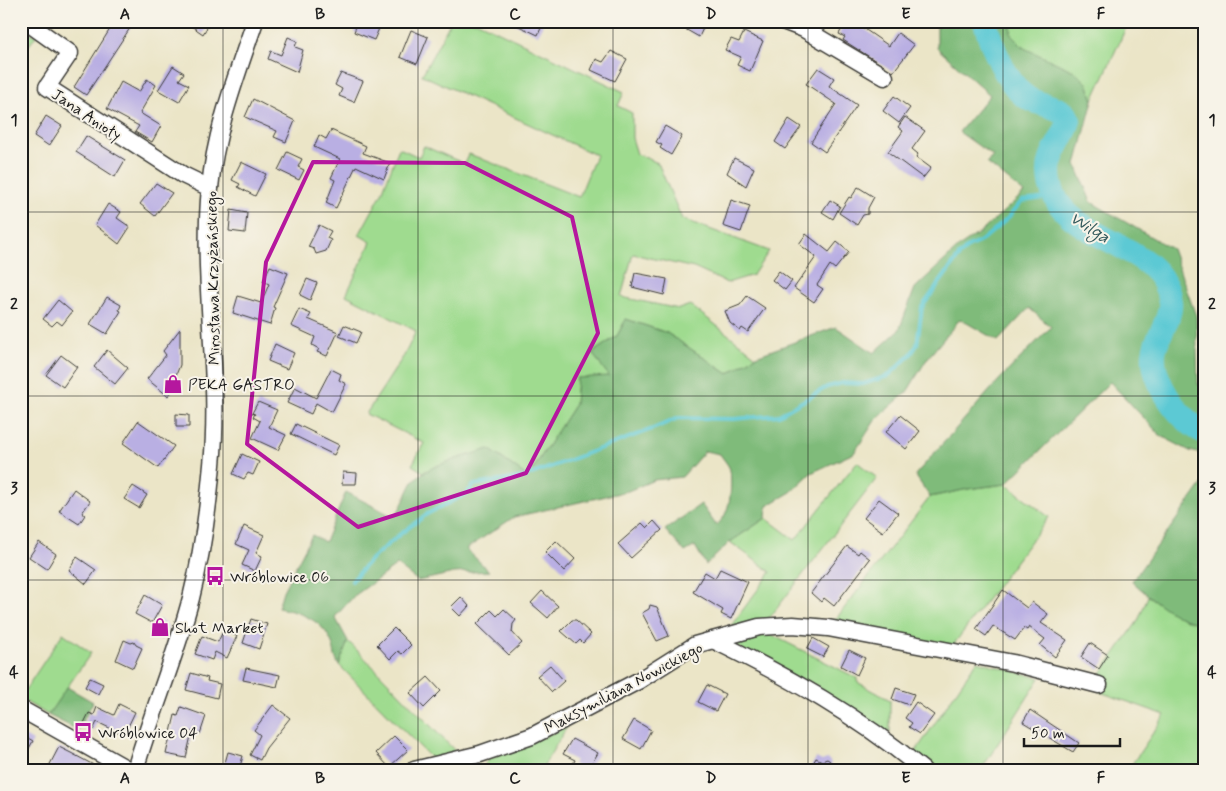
<svg xmlns="http://www.w3.org/2000/svg" width="1226" height="791" font-family="Mynerve,sans-serif">
	<style>
		.green { fill: #9fdb8f; stroke: #5e7c56 }
		.forest { fill: #7fbb7a; stroke: #4e6c4b }
		.lines { fill: none; stroke-linecap: round; stroke-linejoin: round }
		.stream { stroke: #5cc9d4; stroke-width: 4 }
		.river { stroke: #5cc9d4; stroke-width: 24 }
		.building { fill: #b9afe3 }
		.minor-casing { stroke: #3b3a36; stroke-width: 19 }
		.minor { stroke: #fff; stroke-width: 16 }
		.marked { fill: none; stroke: #b5179e; stroke-width: 4; stroke-linejoin: round }
		.grid { fill: none; stroke: #1c1c1c; stroke-width: 1; stroke-opacity: 0.55 }
		.labels { text-anchor: middle; stroke-width: 4; stroke-linejoin: round; paint-order: stroke }
		.street-label { font-size: 16px; fill: #1c1c1c; stroke: #f7f3e8 }
		.poi-label { font-size: 16px; fill: #1c1c1c; stroke: #f7f3e8; text-anchor: start }
		.water-label { font-size: 18px; font-style: italic; fill: #32595c; stroke: #f7f3e8 }
		.neatline { fill: none; stroke: #1c1c1c; stroke-width: 2 }
		.grid-label { font-size: 16px; text-anchor: middle; font-weight: bold; fill: #1c1c1c }
	</style>
	<rect width="100%" height="100%" fill="#f7f3e8"/>
	<filter id="ink" filterUnits="userSpaceOnUse"><feTurbulence type="fractalNoise" baseFrequency=".02" numOctaves="2"/><feDisplacementMap in="SourceGraphic" scale="10" xChannelSelector="R" yChannelSelector="G"/><feConvolveMatrix kernelMatrix="1 2 1 2 8 2 1 2 1" color-interpolation-filters="sRGB"/></filter>
	<filter id="wash" filterUnits="userSpaceOnUse"><feTurbulence type="fractalNoise" baseFrequency=".0096" numOctaves="4" result="noise"/><feDisplacementMap in="SourceGraphic" scale="20" xChannelSelector="R" yChannelSelector="G"/><feGaussianBlur stdDeviation="1.12" result="paint"/><feColorMatrix in="noise" values="0 0 0 0 0 0 0 0 0 0 0 0 0 0 0 0 0 1.4 0 .05"/><feComposite in="paint" operator="in"/></filter>
	<g filter="url(#wash)">
		<rect width="100%" height="100%" fill="#ebe5c7"/>
		<g class="green">
			<polygon points="451,21 476,21 624,92 618,106 632,113 632,138 637,154 658,163 682,219 769,251 753,275 727,283 694,268 633,254 621,297 679,309 690,305 756,356 728,374 667,333 626,319 617,336 592,353 610,376 577,379 575,404 528,477 489,449 423,472 412,465 424,443 366,414 405,354 416,331 346,295 371,242 359,235 382,193 399,148 419,157 424,146 465,164 469,154 579,197 596,155 422,75"/>
			<polygon points="1011,21 1129,21 1093,100 1087,83 1023,48 1011,35"/>
			<polygon points="21,27 36,36 21,56"/>
			<polygon points="857,462 877,478 768,620 730,627 771,572 730,542 766,518 795,540"/>
			<polygon points="1006,484 1049,517 951,648 832,624 930,497 968,489"/>
			<path d="M1148,596C1165,607 1184,624 1205,623V765L1202,770H1128L1165,715L1100,692L1097,679L1138,621Z"/>
			<polygon points="63,633 91,653 48,715 21,699 21,696"/>
			<polygon points="768,633 857,678 857,682 890,700 890,733 729,642"/>
			<polygon points="348,641 458,754 432,759 339,665"/>
			<polygon points="977,661 1040,678 981,770 933,770 914,754"/>
			<polygon points="567,727 541,770 482,770 489,758"/>
		</g>
		<g class="forest">
			<path d="M937,21H1011V35L1024,48L1074,71L1087,83L1093,100L1076,165L1091,202L1172,249L1196,316L1198,385L1205,389V455L1190,451L1161,436L1110,382L1006,484L968,489L930,497L915,475L999,380L1051,327L1029,308L998,341L960,319L927,359L907,392L876,419L854,453L811,473L791,492L767,506L766,518L730,542L706,565L695,546L685,552L665,530L701,504L716,525C731,516 732,487 730,470C729,465 723,459 720,454L705,451L682,477L654,480L628,491L514,517L466,549L489,571L454,573L418,581L397,565L354,596L335,617L348,641L339,665C334,658 335,651 332,643C323,620 300,612 278,608L283,591L312,535L325,542L346,492L394,517C403,506 406,494 413,482C424,465 469,456 489,449L528,477L575,404L577,378L609,376L592,353L617,336L626,319L667,333L728,374L756,356L836,327L874,353L899,330L915,288L960,246L982,231L1024,193L987,163L993,156L959,132L990,95L937,48Z"/>
			<path d="M1205,480V623C1181,625 1148,596 1132,581Z"/>
			<polygon points="67,687 93,702 78,730 48,715"/>
		</g>
		<g class="lines">
			<polyline class="stream" points="352,581 369,561 399,535 427,514 466,494 474,485 524,477 655,428 678,418 734,419 779,415 827,387 843,383 863,384 888,376 911,354 917,345 922,307 959,256 968,247 981,241 1006,220 1022,201 1054,197"/>
			<path class="river" d="M985,21C990,43 1007,84 1026,97C1038,106 1064,105 1069,120C1065,139 1049,152 1049,172C1050,244 1163,236 1170,302C1172,320 1156,335 1154,353C1151,380 1180,423 1205,432"/>
		</g>
		<g id="blocks">
			<g class="building">
				<polygon points="115,21 126,21 132,25 86,95 74,87"/>
				<polygon points="184,21 211,21 203,34"/>
				<polygon points="358,21 375,21 381,24 374,40 354,32"/>
				<polygon points="508,21 544,21 538,35"/>
				<polygon points="671,21 700,21 705,24 699,37"/>
				<polygon points="846,21 853,21 889,46 898,33 914,45 893,72 843,40 845,37 839,34"/>
				<polygon points="411,30 428,37 417,64 400,57"/>
				<polygon points="744,32 763,41 750,71 737,65 741,57 725,50 731,39 739,42"/>
				<polygon points="288,37 297,41 295,47 303,50 297,72 268,59 271,51 281,55"/>
				<polygon points="611,51 627,59 615,81 591,70 596,59 603,62"/>
				<polygon points="173,66 184,73 179,80 189,85 179,102 158,90"/>
				<polygon points="818,68 834,78 829,86 857,105 825,152 811,142 836,104 806,84"/>
				<polygon points="341,73 363,81 354,102 339,96 342,89 335,85"/>
				<polygon points="147,79 156,85 140,113 161,126 152,142 135,132 139,126 107,109 121,82 139,92"/>
				<polygon points="894,96 910,108 899,123 883,111"/>
				<polygon points="253,99 295,121 286,142 274,137 277,131 245,117"/>
				<polygon points="46,116 62,126 49,146 34,136"/>
				<polygon points="905,117 925,131 912,149 918,154 916,157 931,168 923,178 888,152 903,131 898,127"/>
				<polygon points="789,119 801,127 785,149 775,142"/>
				<polygon points="665,126 682,136 671,155 660,148 662,145 656,142"/>
				<polygon points="331,130 366,146 363,153 390,163 384,179 356,166 336,208 326,203 335,180 331,178 340,159 314,147 319,135 326,139"/>
				<polygon points="86,136 125,160 115,177 76,152"/>
				<polygon points="287,152 302,159 298,167 304,170 299,180 278,170"/>
				<polygon points="734,158 754,168 746,186 727,173"/>
				<polygon points="241,162 266,174 255,196 238,187 240,184 232,180"/>
				<polygon points="156,183 172,193 155,216 140,204"/>
				<polygon points="858,187 874,197 868,208 868,214 863,215 857,225 839,213 849,197 851,198"/>
				<polygon points="731,200 750,206 741,232 723,226"/>
				<polygon points="830,200 840,206 833,219 822,212"/>
				<polygon points="108,204 121,212 117,218 130,227 119,244 95,225"/>
				<polygon points="231,210 247,213 245,233 229,231"/>
				<polygon points="319,225 331,231 327,238 331,240 326,251 316,254 314,249 308,247"/>
				<polygon points="806,234 829,252 837,242 849,252 835,269 830,265 817,285 823,289 814,302 794,288 816,257 799,244"/>
				<polygon points="270,266 288,273 273,307 275,308 270,325 233,313 238,296 261,303 269,284 263,281"/>
				<polygon points="779,271 792,281 785,290 772,280"/>
				<polygon points="635,273 667,279 664,295 632,287"/>
				<polygon points="307,279 317,283 310,300 300,295"/>
				<polygon points="747,296 765,308 748,332 742,328 740,331 730,323 725,311 740,305"/>
				<polygon points="107,297 121,305 119,310 121,311 107,334 90,324"/>
				<polygon points="58,300 72,312 62,325 57,321 52,326 43,319"/>
				<polygon points="299,309 311,314 308,319 338,332 327,356 317,352 319,349 312,345 315,337 291,326"/>
				<polygon points="344,325 361,332 356,343 339,336"/>
				<polygon points="180,329 180,365 174,380 178,383 168,396 147,379 166,355 163,351"/>
				<polygon points="275,344 294,353 287,369 268,361"/>
				<polygon points="107,350 128,368 115,384 94,367"/>
				<polygon points="61,355 77,367 63,387 46,375"/>
				<polygon points="331,369 341,374 339,380 346,384 332,412 316,403 311,414 287,403 295,387 316,398"/>
				<polygon points="258,402 277,410 269,427 286,435 278,450 252,438 260,421 253,417 255,414 252,413"/>
				<polygon points="176,414 189,415 189,427 176,427"/>
				<polygon points="900,415 920,431 906,449 886,432"/>
				<polygon points="138,421 174,446 158,468 123,443"/>
				<polygon points="296,424 339,445 334,455 291,434"/>
				<polygon points="242,454 259,462 253,475 248,473 244,479 233,474"/>
				<polygon points="343,472 357,473 356,484 342,484"/>
				<polygon points="133,486 147,495 139,508 124,499"/>
				<polygon points="74,489 90,501 82,513 85,515 79,524 59,511"/>
				<polygon points="879,499 898,513 883,532 864,518"/>
				<polygon points="654,521 662,530 631,558 618,544 642,523 647,528"/>
				<polygon points="244,526 264,535 256,553 262,556 255,571 242,565 249,550 236,544"/>
				<polygon points="556,541 575,559 564,571 545,552"/>
				<polygon points="39,542 56,554 47,569 29,557"/>
				<polygon points="847,546 858,554 860,551 870,559 834,606 824,598 821,602 811,593"/>
				<polygon points="77,557 96,570 86,584 69,570"/>
				<polygon points="720,569 748,582 731,619 721,614 723,610 693,592 705,572 715,578"/>
				<polygon points="1003,590 1027,608 1032,602 1048,614 1041,623 1067,640 1055,657 1040,645 1045,639 1029,627 1027,630 1024,628 1015,640 993,626 986,636 976,629"/>
				<polygon points="542,591 558,606 548,618 531,603"/>
				<polygon points="145,595 162,605 152,623 135,614"/>
				<polygon points="461,597 469,606 460,616 451,607"/>
				<polygon points="650,605 657,607 669,636 657,641 642,613 649,609"/>
				<polygon points="504,609 516,620 513,624 512,632 522,643 509,655 477,624 491,610 497,616"/>
				<polygon points="158,619 166,623 168,629 165,636 153,631"/>
				<polygon points="251,619 267,624 259,649 243,643"/>
				<polygon points="572,620 576,620 591,634 583,643 580,640 576,644 561,631"/>
				<polygon points="394,628 411,645 402,654 398,651 390,659 377,645"/>
				<polygon points="223,631 237,636 227,658 215,652 212,660 195,654 202,636 218,642"/>
				<polygon points="813,638 829,647 823,657 807,649"/>
				<polygon points="124,640 131,643 134,642 136,645 142,648 133,668 116,660"/>
				<polygon points="1090,643 1108,655 1099,669 1081,657"/>
				<polygon points="849,650 865,658 857,675 841,666"/>
				<polygon points="550,665 564,681 552,692 537,676"/>
				<polygon points="246,668 280,675 277,687 243,680"/>
				<polygon points="191,673 208,678 207,681 220,684 217,698 186,690"/>
				<polygon points="428,677 441,691 424,708 410,693"/>
				<polygon points="90,678 103,684 98,694 85,687"/>
				<polygon points="707,685 725,694 716,711 698,702"/>
				<polygon points="896,688 914,694 909,705 892,699"/>
				<polygon points="916,702 934,715 920,734 909,727 912,723 905,718"/>
				<polygon points="119,704 135,712 124,735 97,722 93,730 83,725 89,713 94,715 97,707 114,715"/>
				<polygon points="273,705 290,718 266,748 260,760 250,755 260,735 254,730"/>
				<polygon points="181,707 206,716 200,734 192,731 186,758 166,754 175,715 178,716"/>
				<polygon points="1030,710 1079,743 1073,752 1023,722"/>
				<polygon points="634,720 651,730 641,749 623,739"/>
				<polygon points="21,734 33,741 21,763"/>
				<polygon points="394,736 408,750 389,767 376,753"/>
				<polygon points="572,739 598,753 589,768 586,766 584,770 573,764 575,760 563,754"/>
				<polygon points="59,747 71,753 103,770 47,770"/>
				<polygon points="228,752 243,756 239,770 223,770"/>
				<polygon points="816,758 822,761 827,759 830,761 832,767 837,770 809,770"/>
			</g>
		</g>
	</g>
	<g filter="url(#ink)">
		<use href="#blocks" fill-opacity="0" stroke="#3b3a36" stroke-width="1"/>
		<g class="lines">
			<g class="minor-casing">
				<g id="minor">
					<polyline points="29,21 28,23 70,53 47,87 183,175 210,188"/>
					<polyline points="783,21 804,29 885,77"/>
					<path d="M713,640C787,676 860,717 923,770"/>
					<polyline points="21,709 129,770"/>
					<path d="M135,770C152,712 176,656 191,598C202,555 208,510 212,465C221,373 201,280 210,188C215,131 237,75 255,21"/>
					<polyline points="414,770 480,754 532,736 638,681 695,645 759,627 793,625 828,628 1013,663 1099,685"/>
				</g>
			</g>
			<use href="#minor" class="minor"/>
		</g>
	</g>
	<path class="marked" d="M313,162L465,163L572,217L598,333L526,473L358,527L247,444L266,262Z"/>
	<path class="grid" d="M223,21V770M418,21V770M613,21V770M808,21V770M1003,21V770M21,212H1205M21,396H1205M21,580H1205"/>
	<defs>
		<g id="shop-bare" transform="scale(1.5)"><path d="M-5-2.5h2.3a2.7 3.5 0 0 1 5.4 0H5L5.5 6h-11ZM-1.5-2.5h3a1.5 2.3 0 0 0-3 0Z" fill="#b5179e" stroke="#f7f3e8" stroke-width="2.5" paint-order="stroke"/></g>
		<g id="bus-bare" transform="scale(1.5)"><path d="M-5-6H5V4H4V6H2V4H-2V6H-4V4H-5ZM-3.5-4V0h7V-4ZM-3.5 1.2v1.5H-2V1.2ZM2 1.2v1.5H3.5V1.2Z" fill="#b5179e" stroke="#f7f3e8" stroke-width="2.5" paint-order="stroke"/></g>
	</defs>
	<g fill-rule="evenodd">
		<use href="#shop-bare" x="173" y="384"/>
		<use href="#bus-bare" x="215" y="576"/>
		<use href="#shop-bare" x="160" y="627"/>
		<use href="#bus-bare" x="83" y="732"/>
	</g>
	<g class="labels">
		<g class="street-label">
			<text transform="translate(87 114) rotate(34)" y="6">Jana Anioły</text>
			<text transform="translate(212 278) rotate(-91)" y="6">Mirosława Krzyżańskiego</text>
			<text transform="translate(623 687) rotate(-28)" y="6">Maksymiliana Nowickiego</text>
		</g>
		<g class="poi-label">
			<text x="188" y="390">PEKA GASTRO</text>
			<text x="230" y="582">Wróblowice 06</text>
			<text x="175" y="633">Shot Market</text>
			<text x="98" y="738">Wróblowice 04</text>
		</g>
		<g class="water-label">
			<text transform="translate(1090 227) rotate(32)" y="6">Wilga</text>
		</g>
	</g>
	<rect width="1226" height="791" fill="none" stroke="#f7f3e8" stroke-width="55"/>
	<path d="M1024 738v8h96v-8" fill="none" stroke="#1c1c1c" stroke-width="2.5"/>
	<text x="1031" y="738" font-size="15" fill="#1c1c1c" stroke="#f7f3e8" stroke-width="4" paint-order="stroke">50 m</text>
	<rect x="28" y="28" width="1170" height="736" class="neatline"/>
	<g class="grid-label">
		<text x="125" y="19">A</text>
		<text x="320" y="19">B</text>
		<text x="515" y="19">C</text>
		<text x="711" y="19">D</text>
		<text x="906" y="19">E</text>
		<text x="1101" y="19">F</text>
		<text x="14" y="125">1</text>
		<text x="1212" y="125">1</text>
		<text x="14" y="309">2</text>
		<text x="1212" y="309">2</text>
		<text x="14" y="493">3</text>
		<text x="1212" y="493">3</text>
		<text x="14" y="677">4</text>
		<text x="1212" y="677">4</text>
		<text x="125" y="783">A</text>
		<text x="320" y="783">B</text>
		<text x="515" y="783">C</text>
		<text x="711" y="783">D</text>
		<text x="906" y="783">E</text>
		<text x="1101" y="783">F</text>
	</g>
</svg>
